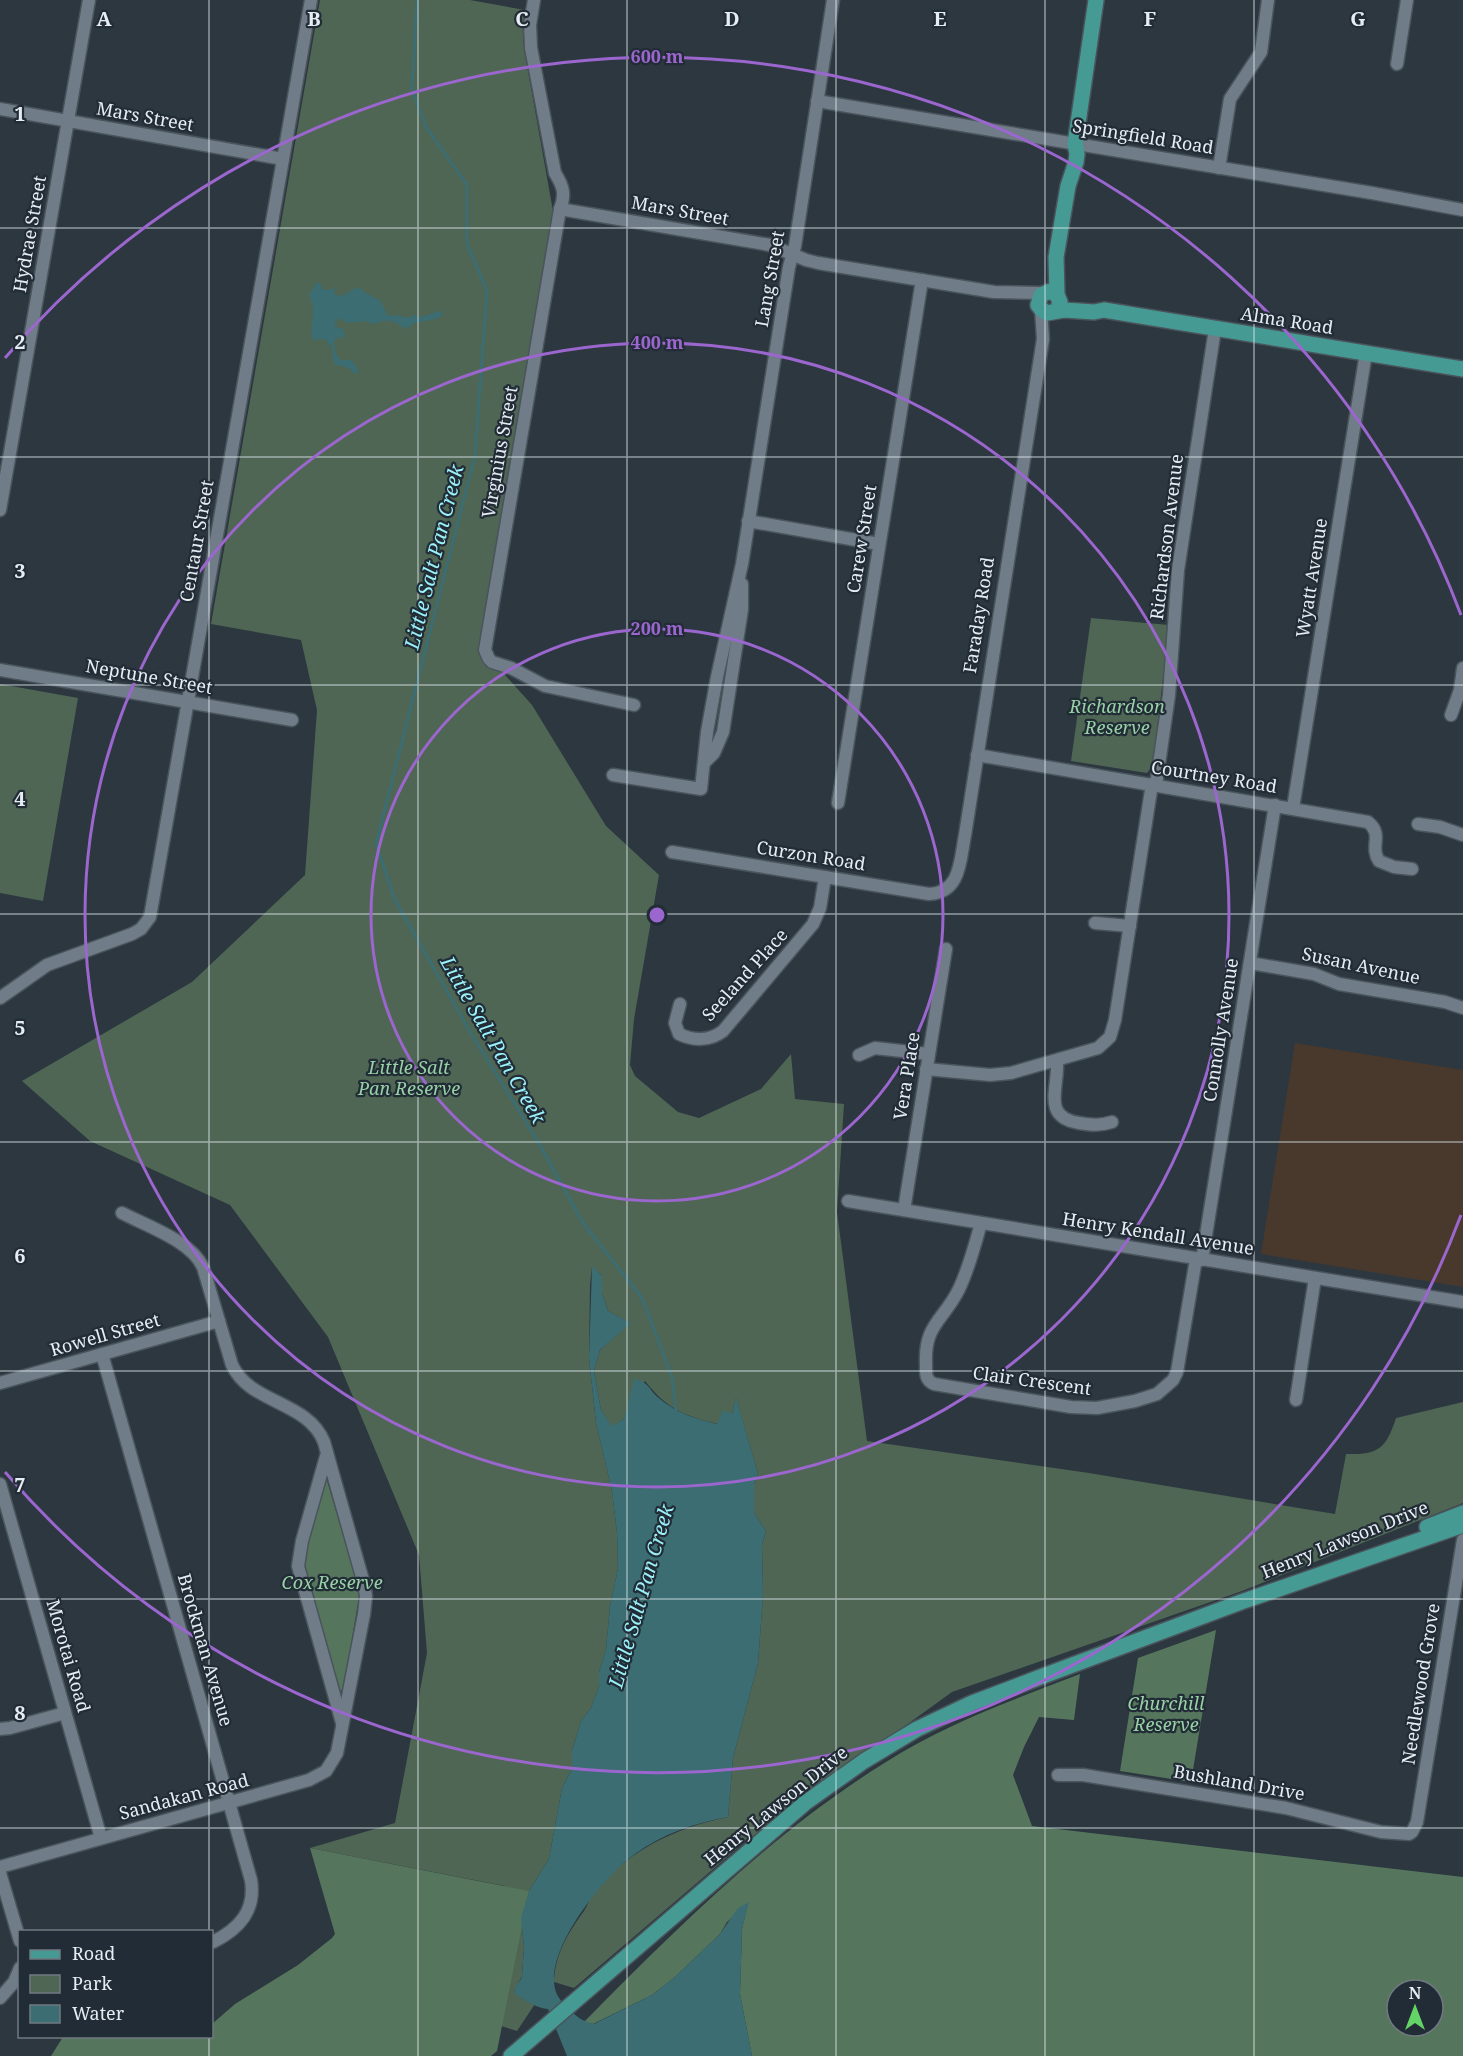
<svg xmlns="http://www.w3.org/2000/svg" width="1463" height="2056" font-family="'Noto Serif',serif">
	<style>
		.education { fill: #49392d }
		.green { fill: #4f6654 }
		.forest { fill: #55765d; fill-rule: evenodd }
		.water { fill: #3b6d72 }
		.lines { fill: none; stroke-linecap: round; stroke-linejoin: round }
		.stream { stroke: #3b6d72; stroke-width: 3 }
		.minor-casing { stroke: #4a545c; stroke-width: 15 }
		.major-casing { stroke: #4a545c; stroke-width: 18 }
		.minor { stroke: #707c87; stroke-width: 12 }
		.major { stroke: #459b93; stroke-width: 15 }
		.grid { fill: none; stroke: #e5ecf2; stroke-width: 1.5; stroke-opacity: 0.55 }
		.ring { fill: none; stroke: #9b66ce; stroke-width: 3 }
		.labels { text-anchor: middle; stroke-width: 4.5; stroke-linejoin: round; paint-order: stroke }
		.street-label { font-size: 18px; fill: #e5ecf2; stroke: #222c36 }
		.park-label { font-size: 18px; font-style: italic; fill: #98d1a6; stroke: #222c36 }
		.water-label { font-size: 20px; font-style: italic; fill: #9af1f9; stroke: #222c36 }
		.grid-label { font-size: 20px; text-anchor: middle; font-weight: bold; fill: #e5ecf2; stroke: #222c36; stroke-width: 4.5; stroke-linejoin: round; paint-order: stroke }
		.centre { fill: #9b66ce; stroke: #222c36; stroke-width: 3 }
		.ring-label { font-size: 18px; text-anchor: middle; font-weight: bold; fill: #9b66ce; stroke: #222c36; stroke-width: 4.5; stroke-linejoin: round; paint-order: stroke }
	</style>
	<rect width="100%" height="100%" fill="#2c3740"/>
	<polygon class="education" points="1295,1043 1463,1070 1463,1287 1261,1254"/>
	<g class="green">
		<path d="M320,0H470L525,10L523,40L525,54L553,211L481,648L532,705L606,826L659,875L634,1019L630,1065L635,1076L678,1112L699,1118L761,1089L791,1054L795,1099L844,1104L837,1212L867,1441L1089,1473L1335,1514L1346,1454C1378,1455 1386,1449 1396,1418L1463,1402V1503L1242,1591L952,1692L746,1841L574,1988L554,1982C555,1954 568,1933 584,1911C586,1908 588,1903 590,1899C623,1852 674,1828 728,1817L733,1758L758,1663L763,1595L762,1545L766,1531L754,1513V1485L758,1474L736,1398L732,1414L718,1424C684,1416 667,1409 645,1381L624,1419L612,1427L601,1410L594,1371L600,1350L630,1323L608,1311L602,1293V1276L592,1267L590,1285L589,1358L596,1423L612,1491L617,1533L618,1569L610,1606L606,1649L599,1672V1686L591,1708L581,1721L572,1751V1769L562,1788L549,1859L529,1891L521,1918L524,1947L522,1976L514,1992L525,2000L535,2004L517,2031L491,2023L505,1886L310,1848L395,1823L427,1653L419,1555L328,1337L230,1205L90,1141L22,1081L192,982L305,875L317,710L301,640L211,624Z"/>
		<polygon points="1091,618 1169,625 1153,765 1147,773 1071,761"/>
		<polygon points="0,684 78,698 43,901 0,893"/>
	</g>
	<g class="forest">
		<polygon points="325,1474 360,1591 344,1686 341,1691 338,1691 302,1561"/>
		<polygon points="1216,1630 1191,1782 1120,1771 1138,1658"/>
		<path d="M1080,1674L1074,1720L1039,1717L1024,1747L1013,1775L1032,1826L1463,1877V2056H752L740,1994L742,1929L748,1903L727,1922L720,1934L675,1977L652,1995L593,2024L584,2022C677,1928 773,1832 886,1762C947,1723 1013,1700 1080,1674ZM1397,1990H1433V2026H1397Z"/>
		<polygon points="310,1848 529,1891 497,2051 491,2056 51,2056 63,2037 212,2036 212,2024 235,2004 298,1965 332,1938 335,1934"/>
	</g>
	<g class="water">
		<path d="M316,283H320L322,289L328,290L334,288L335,294L339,296C347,296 350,288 360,288L366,293L381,301L387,315L401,316L409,318L412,315L422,317L439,311L441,312L442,316L435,319L415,323L405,329C391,318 388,320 372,324L366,321L346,323L342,318L335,322V327L343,329L345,337L341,339L339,336L334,341L335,352L340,360H351L357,367L358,372L355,374L349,368L334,364L331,346L325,339L313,340C308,322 318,316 309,295Z"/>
		<path d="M592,1266L602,1276V1293L608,1311L631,1323L600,1350L594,1371L601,1410L612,1426L624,1419L634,1379C650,1382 648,1390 660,1399C679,1414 694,1418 717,1424L723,1410L732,1414L736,1397L758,1474L754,1485V1513L766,1531L762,1545L763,1595L758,1663L733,1758L728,1817C695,1823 662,1834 635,1854C604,1876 542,1952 556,1992C558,1998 563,2003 567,2007C576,2016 581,2021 594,2024L652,1995L675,1977L720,1934L738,1908L749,1902L742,1929L740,1994L752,2056H567L548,2009C537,2009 523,1999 514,1993C515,1985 520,1983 522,1976L524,1947L521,1918L529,1891L549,1859L562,1788L572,1769V1751L581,1721L591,1708L599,1686V1672L606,1649L610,1606L618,1569L617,1533L612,1491L596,1423L589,1358Z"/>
	</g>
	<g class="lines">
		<polyline class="stream" points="417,0 412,89 426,127 467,185 467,244 487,291 475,455 376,844 395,900 472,1035 537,1140 583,1223 642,1298 672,1377 676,1412"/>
		<g class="minor-casing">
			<g id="minor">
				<path d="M534,0L530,25L531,48L555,173C563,186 566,194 560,209L485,650L489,659L492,662L511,668L545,686L634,705"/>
				<polyline points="1397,64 1407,0"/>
				<polyline points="817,101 1372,193 1463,210"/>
				<polyline points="0,109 283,159"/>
				<polyline points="1219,168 1230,99 1261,52 1268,0"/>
				<polyline points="560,209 770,245 806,260 818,263 994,292 1043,293"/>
				<polyline points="0,510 89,0"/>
				<polyline points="748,521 879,544"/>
				<polyline points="0,670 292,720"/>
				<polyline points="1451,715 1460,690 1463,668"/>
				<path d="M977,755L1368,822C1384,835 1369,846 1379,861L1394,867L1412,869"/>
				<polyline points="705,762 714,753 723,732 742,609 742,584"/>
				<polyline points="613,775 701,789 707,732 717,677 742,564 789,267 795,246 833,0"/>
				<polyline points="1156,785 1169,695 1178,570 1215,329"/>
				<polyline points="838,803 922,280"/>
				<polyline points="1293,808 1366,353"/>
				<polyline points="1418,824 1440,827 1463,835"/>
				<path d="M672,852L929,894C961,893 960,860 965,835L1043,339L1041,309"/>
				<polyline points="1095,923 1130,926"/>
				<polyline points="1250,963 1314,974 1339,984 1445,1002 1463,1008"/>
				<polyline points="0,998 47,965 132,934 141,929 150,917 311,0"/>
				<path d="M680,1004L675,1023L679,1034C694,1041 710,1041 723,1031L813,924L820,908L825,877"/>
				<polyline points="859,1055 875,1048 929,1054"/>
				<path d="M1057,1061C1059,1088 1041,1117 1079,1123C1091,1125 1100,1126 1112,1122"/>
				<polyline points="926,1069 990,1075 1011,1073 1098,1048 1110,1037 1115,1020 1152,784"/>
				<polyline points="848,1201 1463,1302"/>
				<polyline points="904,1210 946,949"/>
				<path d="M981,1223C975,1245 969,1268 959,1289C944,1320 924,1324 926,1364C926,1373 925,1380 934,1384L1071,1407L1097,1408L1135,1401L1157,1394L1173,1380L1177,1372L1196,1259"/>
				<polyline points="1202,1260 1275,805"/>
				<path d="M102,1354L251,1880C256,1911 239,1929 213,1942"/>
				<polyline points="0,1383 219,1321"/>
				<polyline points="1296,1400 1315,1278"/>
				<polyline points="327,1453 302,1541 298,1566 342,1723"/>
				<polyline points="0,1484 101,1838"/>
				<polyline points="0,1729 10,1728 65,1713"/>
				<polyline points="1058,1775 1083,1775 1286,1808 1381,1832 1409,1834 1412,1832 1417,1822 1463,1540"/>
				<path d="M0,1867L309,1780L326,1771L337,1753L364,1614L366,1596L364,1584L324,1442C308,1401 250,1404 232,1365L203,1267C191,1241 147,1226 122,1213"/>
				<polyline points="0,1873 20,1941"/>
				<polyline points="0,1998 14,1982 20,1968"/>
			</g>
		</g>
		<g class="major-casing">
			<g id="major">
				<polyline points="1057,295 1056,257 1068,186 1076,162 1077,154 1075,144 1096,0"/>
				<polyline points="1057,311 1060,302 1057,295 1050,291 1041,295 1038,305 1041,309 1047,313 1064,310 1094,312 1104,310 1463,369"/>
				<polyline points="1427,1527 1463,1513"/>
				<polyline points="511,2056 805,1803 864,1761 917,1729 972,1703 1043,1676 1241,1602 1463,1525"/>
			</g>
		</g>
		<use href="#minor" class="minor"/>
		<use href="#major" class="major"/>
	</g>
	<path class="grid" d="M209,0V1932M418,0V2056M627,0V2056M836,0V2056M1045,0V2056M1254,0V2056M0,228H1463M0,457H1463M0,685H1463M0,914H1463M0,1142H1463M0,1371H1463M0,1599H1463M0,1828H1463M209,2036V2056"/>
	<g class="ring">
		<circle cx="657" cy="915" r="286"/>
		<circle cx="657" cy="915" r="572"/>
		<path d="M1461 1215A858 858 0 0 1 5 1472M5 358A858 858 0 0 1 1461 615"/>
	</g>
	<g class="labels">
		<g class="street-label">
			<text transform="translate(145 117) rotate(10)" y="6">Mars Street</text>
			<text transform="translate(1143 137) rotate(9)" y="6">Springfield Road</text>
			<text transform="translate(680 211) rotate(10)" y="6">Mars Street</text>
			<text transform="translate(30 234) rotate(-80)" y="6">Hydrae Street</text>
			<text transform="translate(770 279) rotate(-80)" y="6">Lang Street</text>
			<text transform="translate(1287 321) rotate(9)" y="6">Alma Road</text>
			<text transform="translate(500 452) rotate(-80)" y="6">Virginius Street</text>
			<text transform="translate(1167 537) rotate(-83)" y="6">Richardson Avenue</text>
			<text transform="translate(862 539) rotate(-81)" y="6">Carew Street</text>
			<text transform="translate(197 541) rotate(-80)" y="6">Centaur Street</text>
			<text transform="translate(1312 578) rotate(-81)" y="6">Wyatt Avenue</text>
			<text transform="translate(979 615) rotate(-81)" y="6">Faraday Road</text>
			<text transform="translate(149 677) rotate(10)" y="6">Neptune Street</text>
			<text transform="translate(1214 777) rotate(9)" y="6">Courtney Road</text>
			<text transform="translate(811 856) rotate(9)" y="6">Curzon Road</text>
			<text transform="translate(1361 966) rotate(12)" y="6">Susan Avenue</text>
			<text transform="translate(745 975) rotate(-48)" y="6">Seeland Place</text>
			<text transform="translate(1221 1030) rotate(-81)" y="6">Connolly Avenue</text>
			<text transform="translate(907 1076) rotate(-81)" y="6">Vera Place</text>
			<text transform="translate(1158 1234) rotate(9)" y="6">Henry Kendall Avenue</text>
			<text transform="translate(105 1335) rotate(-16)" y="6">Rowell Street</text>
			<text transform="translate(1032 1381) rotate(8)" y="6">Clair Crescent</text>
			<text transform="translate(1345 1540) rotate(-22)" y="6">Henry Lawson Drive</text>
			<text transform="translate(205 1650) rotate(74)" y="6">Brockman Avenue</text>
			<text transform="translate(68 1656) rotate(74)" y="6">Morotai Road</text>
			<text transform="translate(1421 1684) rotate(-81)" y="6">Needlewood Grove</text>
			<text transform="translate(1239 1783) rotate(10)" y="6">Bushland Drive</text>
			<text transform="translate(184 1797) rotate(-15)" y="6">Sandakan Road</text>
			<text transform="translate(776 1806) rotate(-39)" y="6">Henry Lawson Drive</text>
		</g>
		<g class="park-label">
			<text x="1117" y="713">Richardson<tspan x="1117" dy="21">Reserve</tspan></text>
			<text x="409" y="1074">Little Salt<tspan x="409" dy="21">Pan Reserve</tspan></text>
			<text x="332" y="1589">Cox Reserve</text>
			<text x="1166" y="1710">Churchill<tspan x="1166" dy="21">Reserve</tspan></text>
		</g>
		<g class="water-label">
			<text transform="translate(434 557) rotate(-76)" y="7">Little Salt Pan Creek</text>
			<text transform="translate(493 1040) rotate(60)" y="7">Little Salt Pan Creek</text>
			<text transform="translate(641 1596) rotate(-74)" y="7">Little Salt Pan Creek</text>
		</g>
	</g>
	<g class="grid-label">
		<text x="104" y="26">A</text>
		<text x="314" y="26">B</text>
		<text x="522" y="26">C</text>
		<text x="732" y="26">D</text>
		<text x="940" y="26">E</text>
		<text x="1150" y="26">F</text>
		<text x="1358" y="26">G</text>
		<text x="20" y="121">1</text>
		<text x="20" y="349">2</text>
		<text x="20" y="578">3</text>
		<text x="20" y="806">4</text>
		<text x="20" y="1035">5</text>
		<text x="20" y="1263">6</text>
		<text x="20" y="1492">7</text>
		<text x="20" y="1720">8</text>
	</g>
	<circle cx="657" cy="915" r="9" class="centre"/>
	<g class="ring-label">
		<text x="657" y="63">600 m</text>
		<text x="657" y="349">400 m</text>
		<text x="657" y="635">200 m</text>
	</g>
	<rect x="18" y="1930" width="195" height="108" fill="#222c36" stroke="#707981" stroke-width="1.5"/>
	<rect x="30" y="1950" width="30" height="9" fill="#459b93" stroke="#707981" stroke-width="1.5"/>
	<text x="72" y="1960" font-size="18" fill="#e5ecf2">Road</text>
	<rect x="30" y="1975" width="30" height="18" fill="#4f6654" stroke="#707981" stroke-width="1.5"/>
	<text x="72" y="1990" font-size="18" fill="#e5ecf2">Park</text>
	<rect x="30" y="2005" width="30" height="18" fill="#3b6d72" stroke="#707981" stroke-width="1.5"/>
	<text x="72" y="2020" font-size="18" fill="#e5ecf2">Water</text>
	<g transform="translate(1415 2008)"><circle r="28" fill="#222c36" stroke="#707981" stroke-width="1.5"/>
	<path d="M0-4.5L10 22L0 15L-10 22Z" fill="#65d467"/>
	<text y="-9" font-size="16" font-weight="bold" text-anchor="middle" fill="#e5ecf2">N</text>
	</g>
</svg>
